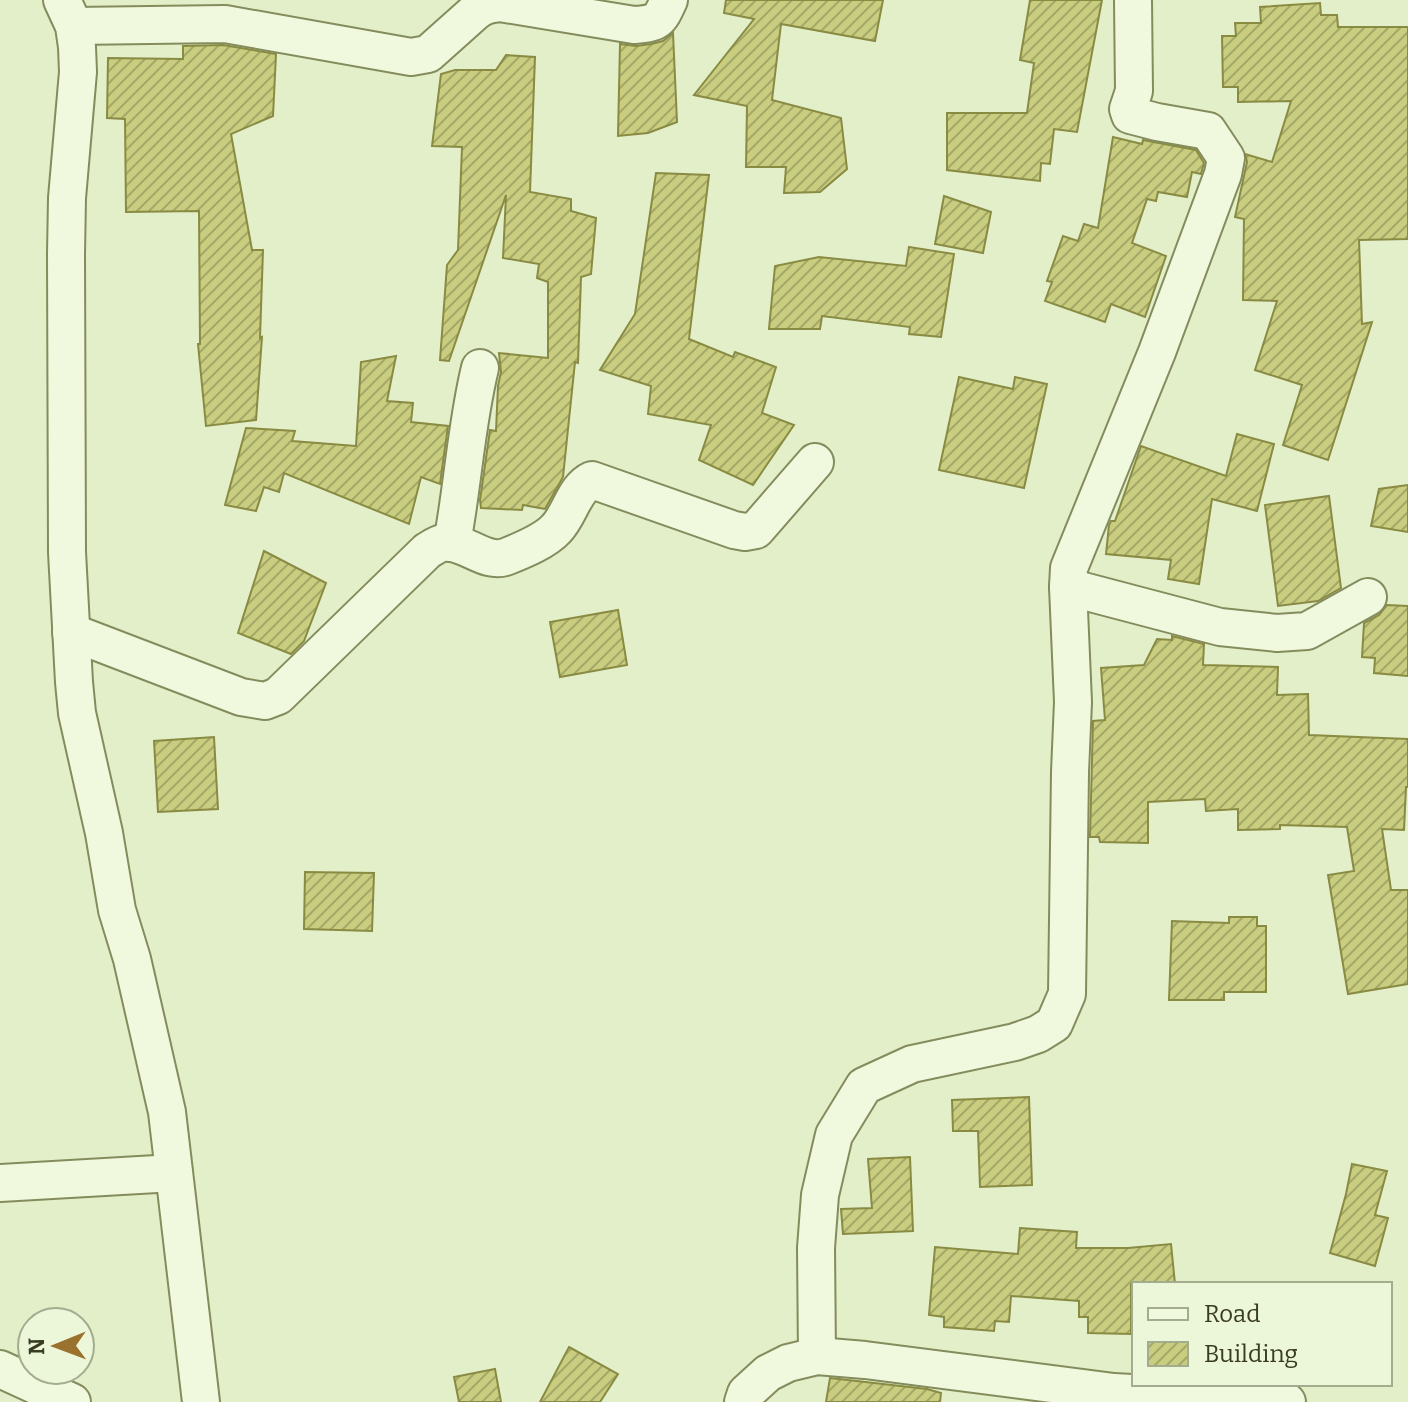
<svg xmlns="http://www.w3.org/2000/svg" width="1408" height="1402" font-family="Bitter,serif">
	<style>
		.building { fill: url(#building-hatch); stroke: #898b43; stroke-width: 2 }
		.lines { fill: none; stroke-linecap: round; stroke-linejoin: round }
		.minor-casing { stroke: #848c5d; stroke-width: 40 }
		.minor { stroke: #f0f9dd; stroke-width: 36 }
	</style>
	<defs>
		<pattern id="building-hatch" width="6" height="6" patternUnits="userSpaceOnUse" patternTransform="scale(2)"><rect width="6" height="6" fill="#c9cd7f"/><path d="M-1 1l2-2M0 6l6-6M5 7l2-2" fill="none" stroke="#a4a868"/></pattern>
	</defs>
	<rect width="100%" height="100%" fill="#e2efc9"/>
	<g class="building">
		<polygon points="726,0 883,0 875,41 781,24 772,100 841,118 847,169 820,192 784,193 786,167 746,167 747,106 694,95 754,19 724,13"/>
		<polygon points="1030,0 1102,0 1077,132 1054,129 1050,164 1041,163 1040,181 947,170 947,113 1027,113 1034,63 1020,60"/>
		<polygon points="1320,3 1321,15 1337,15 1338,27 1408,27 1408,239 1359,240 1362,324 1372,322 1328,460 1283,445 1302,385 1255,370 1277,301 1243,300 1244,219 1235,217 1247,162 1245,154 1272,162 1291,101 1238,102 1238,87 1223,87 1222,36 1236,36 1235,23 1261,23 1260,7"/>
		<polygon points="673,33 677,122 648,133 618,136 620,44 636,46 651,44 663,41"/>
		<polygon points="223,45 276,54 273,116 231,134 252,250 263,250 260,338 262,337 256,420 206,426 198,344 200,344 199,211 126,212 125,119 107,118 108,58 183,59 183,46"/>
		<polygon points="506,55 535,57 530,192 571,199 571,211 596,218 591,274 581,277 578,363 575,362 563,477 545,509 523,505 522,510 481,508 480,500 490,430 496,431 498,386 501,372 499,353 548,358 548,282 537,278 539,264 503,258 506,195 449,361 440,360 447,265 458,250 462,147 432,146 441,74 455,70 496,70"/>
		<polygon points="1113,137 1142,144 1143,140 1196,150 1204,163 1201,174 1192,172 1187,197 1158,192 1156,201 1147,199 1132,243 1166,256 1145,317 1111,304 1105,322 1045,301 1052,282 1047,281 1063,236 1078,241 1084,224 1098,228"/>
		<polygon points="656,173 709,175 689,339 733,357 735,352 776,367 762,413 794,425 753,485 699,460 711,425 648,414 651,386 600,370 635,314"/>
		<polygon points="944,196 991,212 983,253 935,244"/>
		<polygon points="909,247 954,254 941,337 909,334 910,327 822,316 820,329 769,329 775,266 819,257 906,266"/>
		<polygon points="396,356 387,401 413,403 411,422 448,426 440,484 421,477 409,524 284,473 279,492 264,487 256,511 225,505 246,428 295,431 292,441 356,446 361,362"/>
		<polygon points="959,377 1013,389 1015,377 1047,384 1024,488 939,470"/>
		<polygon points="1237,434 1274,444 1257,511 1212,499 1199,584 1168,579 1171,560 1106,554 1109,525 1111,521 1115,521 1141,446 1226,476"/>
		<polygon points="1408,485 1408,532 1371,526 1379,489"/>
		<polygon points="1329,496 1341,588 1318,601 1278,606 1265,505"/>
		<polygon points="264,551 326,583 304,641 291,654 238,633"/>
		<polygon points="1387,605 1408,606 1408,676 1374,673 1375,658 1362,657 1364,623 1379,615"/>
		<polygon points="618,610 627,665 560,677 550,622"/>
		<polygon points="1172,636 1204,644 1203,665 1278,667 1277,695 1308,694 1309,735 1408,739 1408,787 1406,787 1404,830 1382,829 1391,890 1408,890 1408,984 1348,994 1328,875 1354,871 1347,827 1280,825 1280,829 1238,830 1238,809 1206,811 1205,799 1148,802 1148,843 1100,842 1099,837 1090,837 1093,721 1105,720 1101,668 1144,665 1157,639 1172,640"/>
		<polygon points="214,737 218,809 158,812 154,741"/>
		<polygon points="305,872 374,873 372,931 304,929"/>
		<polygon points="1229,917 1257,917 1257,926 1266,926 1266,992 1224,992 1224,1000 1169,1000 1172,921 1229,923"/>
		<polygon points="1029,1097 1032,1185 980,1187 978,1131 953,1131 952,1100"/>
		<polygon points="910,1157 913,1231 843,1234 841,1209 872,1208 868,1159"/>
		<polygon points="1352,1164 1387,1171 1375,1215 1388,1218 1375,1266 1330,1253 1346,1194"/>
		<polygon points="1020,1228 1077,1232 1076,1248 1128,1248 1171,1244 1175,1284 1131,1284 1131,1334 1088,1333 1088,1317 1079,1317 1079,1301 1011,1296 1009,1322 995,1321 994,1331 944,1327 944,1317 929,1315 935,1247 1018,1254"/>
		<polygon points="569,1347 618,1374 600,1402 540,1402"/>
		<polygon points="495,1369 501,1402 459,1402 454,1377"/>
		<polygon points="830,1378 927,1389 941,1393 940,1402 826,1402"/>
	</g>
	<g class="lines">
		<g class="minor-casing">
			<g id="minor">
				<polyline points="62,0 74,26 77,47 78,72 67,198 66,254 67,552 74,682 77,713 104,833 117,910 132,959 167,1112 201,1402"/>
				<path d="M74,26L225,24L411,57L428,54L475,12C483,6 489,4 500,3L634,25C658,23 659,22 669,0"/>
				<path d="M452,543C463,485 466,425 480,368"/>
				<polyline points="1068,587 1220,627 1277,633 1307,631 1368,597"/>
				<path d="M71,632L241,697L265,701L278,696L427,551C432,548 437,544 443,543C465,539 485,566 508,556C523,550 545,541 556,529C570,515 574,488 592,480L734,530L745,532L756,530L815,462"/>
				<polyline points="0,1183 174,1173"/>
				<polyline points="817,1356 816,1248 820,1195 834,1135 864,1086 912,1064 1015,1042 1038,1034 1054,1024 1067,994 1070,772 1073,702 1068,587 1069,568 1157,352 1223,174 1226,158 1208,131 1157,122 1130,115 1128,109 1134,91 1133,0"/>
				<polyline points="0,1369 72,1402"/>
				<polyline points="743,1402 746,1393 768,1373 788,1363 817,1356 865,1360 1114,1392 1287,1402"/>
			</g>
		</g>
		<use href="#minor" class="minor"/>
	</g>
	<rect x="1132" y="1282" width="260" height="104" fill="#ecf6d9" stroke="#a4ac8f" stroke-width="2"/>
	<rect x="1148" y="1308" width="40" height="12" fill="#f0f9dd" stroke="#a4ac8f" stroke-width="2"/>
	<text x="1204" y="1322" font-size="24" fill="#393c21">Road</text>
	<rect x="1148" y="1342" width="40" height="24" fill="url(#building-hatch)" stroke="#a4ac8f" stroke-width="2"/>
	<text x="1204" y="1362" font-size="24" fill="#393c21">Building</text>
	<g transform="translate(56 1346) rotate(269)"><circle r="38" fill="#ecf6d9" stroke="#a4ac8f" stroke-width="2"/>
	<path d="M0-6L14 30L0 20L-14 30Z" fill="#9b722d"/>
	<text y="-12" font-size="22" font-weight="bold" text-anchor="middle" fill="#393c21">N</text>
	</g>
</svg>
